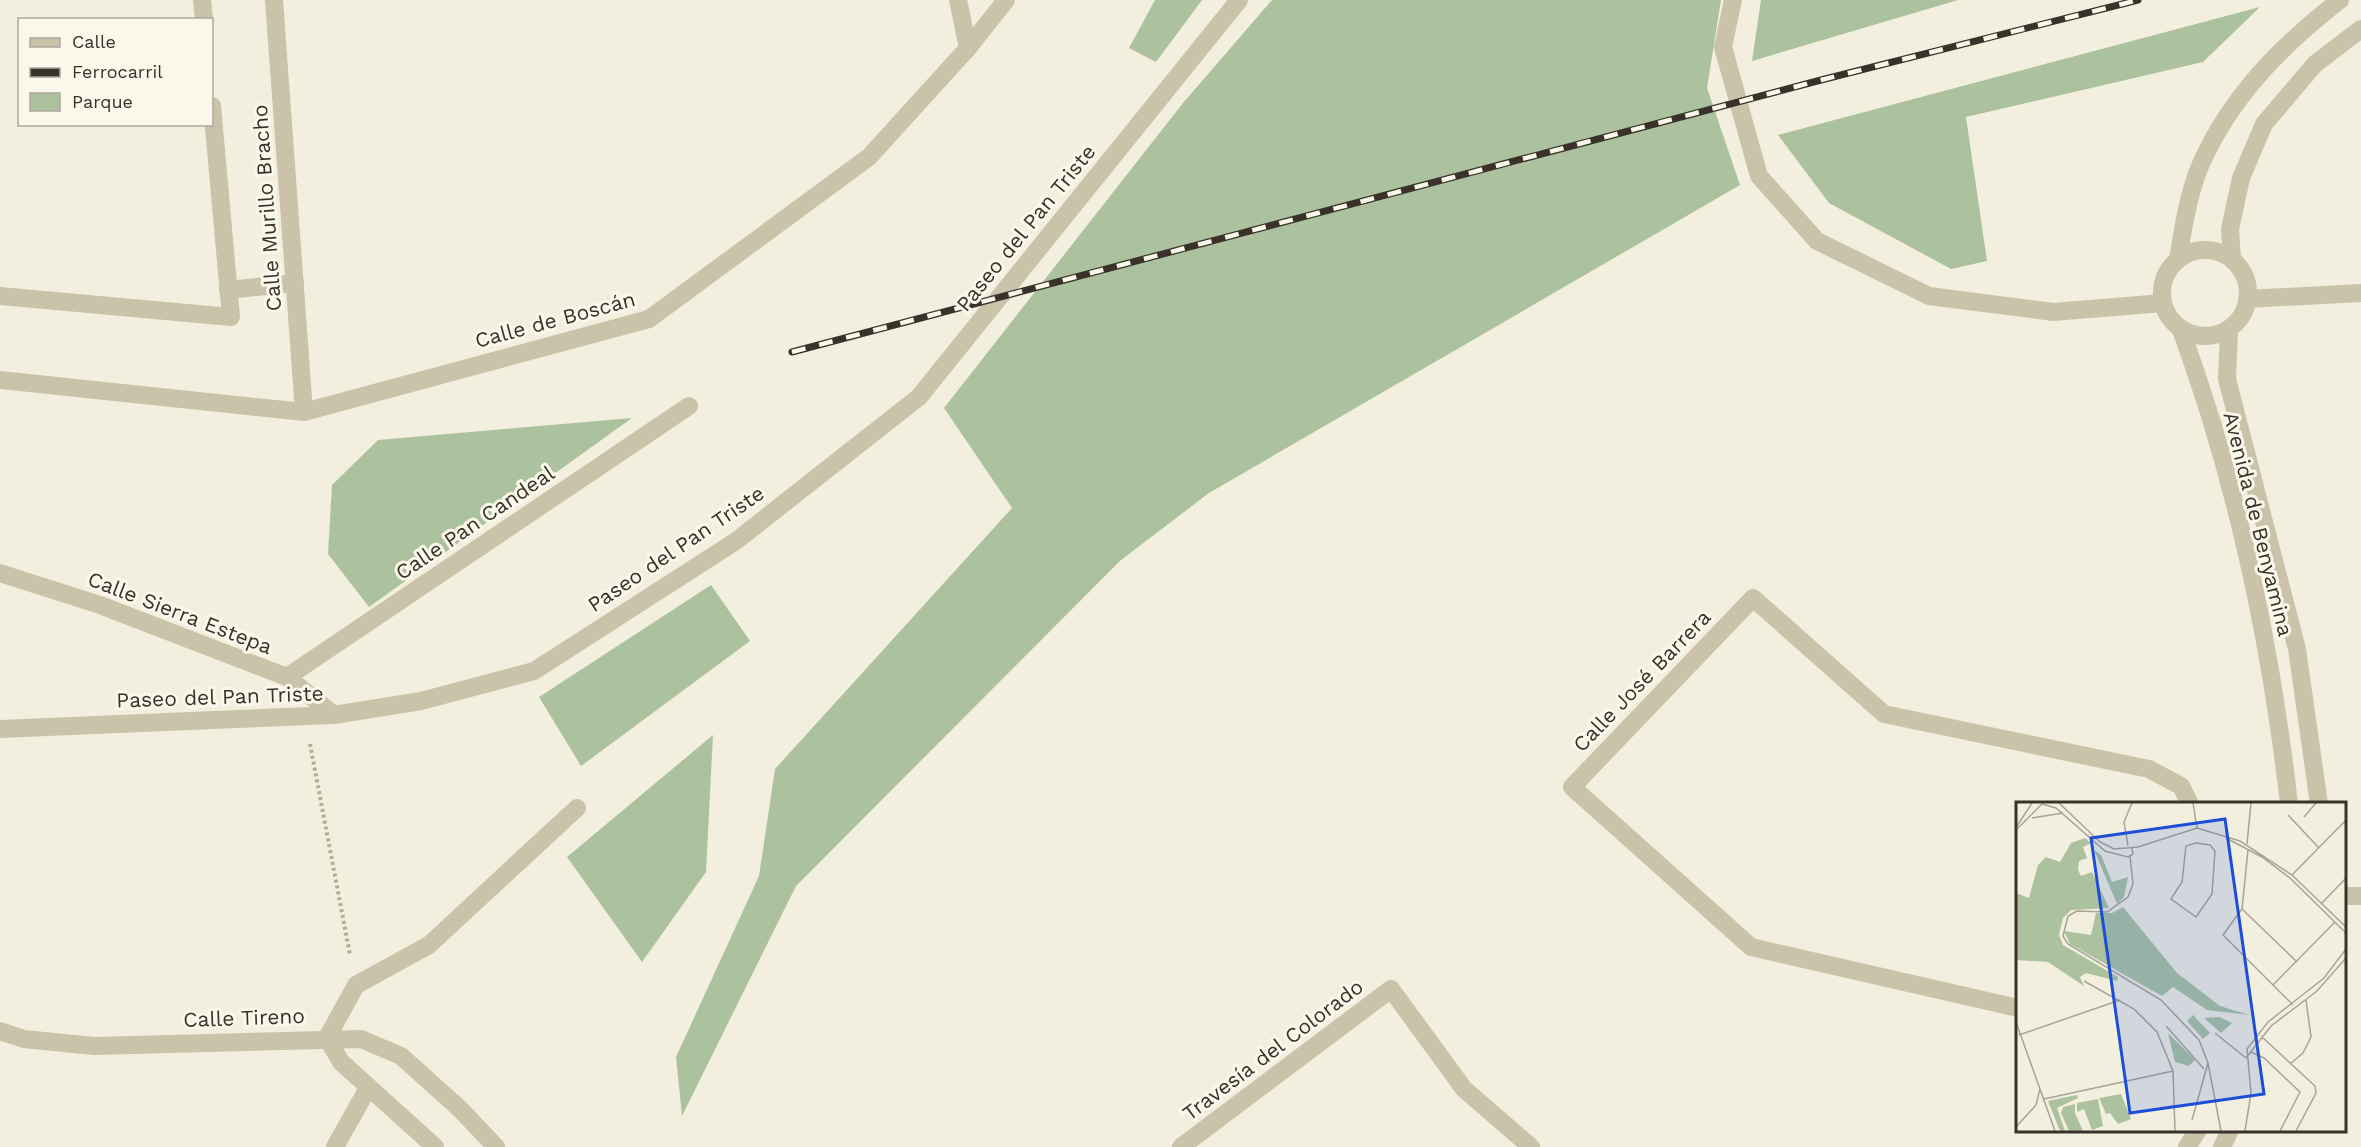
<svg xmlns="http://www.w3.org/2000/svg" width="2361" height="1147" font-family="'Work Sans',sans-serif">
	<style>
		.green { fill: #acc29e }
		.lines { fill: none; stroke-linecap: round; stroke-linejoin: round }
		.path { stroke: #b7ac95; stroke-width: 4; stroke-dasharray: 3 3; stroke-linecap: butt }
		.lane { stroke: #cbc2aa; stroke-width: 18 }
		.street { stroke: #cbc2aa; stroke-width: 18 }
		.rail-casing { stroke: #38322a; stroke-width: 7 }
		.rail { stroke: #faf7eb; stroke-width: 4.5; stroke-dasharray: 14; stroke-linecap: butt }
		.labels { text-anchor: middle; stroke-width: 6; stroke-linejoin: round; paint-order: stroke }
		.street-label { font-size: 21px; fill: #38322a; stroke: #faf7eb }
		.inset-road { fill: none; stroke: #a8a397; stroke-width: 1.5 }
		.view { fill: #1d4ed8; fill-opacity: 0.15; stroke: #1d4ed8; stroke-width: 3 }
		.inset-edge { fill: none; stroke: #38322a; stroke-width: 3 }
	</style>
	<rect width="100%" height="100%" fill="#f3efdf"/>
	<g class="green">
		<polygon points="1155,0 1202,0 1156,62 1129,48"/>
		<polygon points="1272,0 1721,0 1707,88 1740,185 1209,493 1121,560 796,886 682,1116 676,1057 759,876 775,769 1012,508 944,408 1183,103"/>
		<polygon points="1761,0 1958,0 1752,61"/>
		<polygon points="2260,7 2203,62 1966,117 1987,261 1951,269 1829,203 1778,135"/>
		<polygon points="632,418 369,607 328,554 332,485 378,440"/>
		<polygon points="711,585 750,641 581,766 539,697"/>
		<polygon points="713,735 706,872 642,962 567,857"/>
	</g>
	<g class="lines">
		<polyline class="path" points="310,744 350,955"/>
		<g class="lane">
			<polyline points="202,0 204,20"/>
			<polyline points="228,290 295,283"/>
			<polyline points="0,296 231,317 212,106"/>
		</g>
		<g class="street">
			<polyline points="274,0 304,412"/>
			<polyline points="958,0 968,48"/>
			<polyline points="1733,0 1723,47 1759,176 1817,241 1929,296 2053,312 2163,303"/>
			<circle cx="2205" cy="293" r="43"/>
			<polyline points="2232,259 2230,229 2241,178 2264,124 2315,64 2361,29"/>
			<path d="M2178,260C2183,229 2188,195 2200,166C2230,97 2282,45 2340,0"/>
			<polyline points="2247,299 2361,293"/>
			<path d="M2181,330C2236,480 2271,645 2289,804"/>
			<polyline points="2229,330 2227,379 2297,649 2319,804"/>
			<polyline points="0,380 304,412 649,319 869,157 968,48 1006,0"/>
			<polyline points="0,573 100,605 287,677 334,715"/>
			<polyline points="287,677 689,406"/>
			<polyline points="0,729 334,715 421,701 534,671 736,541 919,397 1239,0"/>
			<polyline points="2344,896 2361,896"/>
			<polyline points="2018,1008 1751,947 1572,787 1753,598 1884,714 2149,769 2181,786 2190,804"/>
			<polyline points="0,1031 24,1039 94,1046 361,1039 401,1056 460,1109 496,1147"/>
			<polyline points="327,1038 356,985 429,945 577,808"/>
			<polyline points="327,1038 341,1062 435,1147"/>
			<polyline points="335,1147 368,1088"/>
			<polyline points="1181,1147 1391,989 1464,1089 1531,1147"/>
			<polyline points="2187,1147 2198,1130"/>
			<polyline points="2222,1147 2230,1130"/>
		</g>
		<g class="rail-casing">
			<polyline id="rail" points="792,352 1821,80 2138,0"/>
		</g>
		<use href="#rail" class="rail"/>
	</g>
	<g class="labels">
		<g class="street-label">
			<text transform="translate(267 208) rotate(-94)" y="7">Calle Murillo Bracho</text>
			<text transform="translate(1026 228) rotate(-51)" y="7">Paseo del Pan Triste</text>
			<text transform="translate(555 320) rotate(-15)" y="7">Calle de Boscán</text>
			<text transform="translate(475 523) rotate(-34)" y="7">Calle Pan Candeal</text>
			<text transform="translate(2258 524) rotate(76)" y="7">Avenida de Benyamina</text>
			<text transform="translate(676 549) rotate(-34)" y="7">Paseo del Pan Triste</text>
			<text transform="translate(180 613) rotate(21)" y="7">Calle Sierra Estepa</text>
			<text transform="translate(1642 681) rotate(-46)" y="7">Calle José Barrera</text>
			<text transform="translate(220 697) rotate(-2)" y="7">Paseo del Pan Triste</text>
			<text transform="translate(244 1018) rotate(-2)" y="7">Calle Tireno</text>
			<text transform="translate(1273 1050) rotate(-37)" y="7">Travesía del Colorado</text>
		</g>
	</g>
	<g transform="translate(2016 802)">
		<rect width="330" height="330" fill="#f3efdf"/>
		<path d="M69,36L75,41L67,45L71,56L63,59L62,68L65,74L76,70L93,106L55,108L47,116L43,133L47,143L102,175L101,179L70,171L64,175L68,184L32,160L0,158V91L13,96L22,63L30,55L44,60L55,41ZM78,48L85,53L96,80L112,75L108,95L101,102ZM107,105L161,171L204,204L233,213L191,208L157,185L146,194L54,142L48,129L75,133L80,111H96ZM177,213L194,231L187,237L171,219ZM204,215L216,221L205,231L188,216ZM152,231L179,258L173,264L159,260ZM105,292L115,317L102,322L94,311L90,312L83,296ZM61,293L62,296L41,306L49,329H44L32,299ZM82,297L87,324L76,328L68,307L61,310V301ZM59,302V311L67,329H53L45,311L47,305Z" fill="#acc29e"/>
		<path class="inset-road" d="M43,1L84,40L98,47L122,45L181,26L224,39L276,73L330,125M177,1L181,26M26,2L40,6L89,49L112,55L117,52L116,46M272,13L303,46M288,15L300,1M16,16L47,11M1,24L16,1M0,28L27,1M210,36L246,55L274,76L330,131M180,41L194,43L199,49L196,92L180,115L155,97L166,80L170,44ZM231,42L235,1M112,44L108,20L116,1M232,48L226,107L207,133L277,203M114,54L117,82L112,95L91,110L61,109L52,114L47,134L52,142L145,198L183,238L192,261L205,329M276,73L330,18M306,101L330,76M226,107L281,160M68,179L118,207L141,230L157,269L159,329M257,183L319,120M0,220L39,329M150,224L188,267M199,231L230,256M3,233L104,198M245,234L299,284L300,291L280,329M235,250L248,256L284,290L264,329M230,256L255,224L301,189L330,156M274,262L287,251L295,235L290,198M28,297L157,269M176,318L192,261M0,325L20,303L24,287M229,329L235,291L231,247L252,220L308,176L330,147"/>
		<path class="view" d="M209,17L248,292L114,311L75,36Z"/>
		<rect width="330" height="330" class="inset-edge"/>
	</g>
	<rect x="18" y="18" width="195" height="108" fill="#faf7eb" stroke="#aca89e" stroke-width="1.5"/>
	<rect x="30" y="38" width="30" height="9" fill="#cbc2aa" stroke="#aca89e" stroke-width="1.5"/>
	<text x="72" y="48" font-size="18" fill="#38322a">Calle</text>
	<rect x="30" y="68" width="30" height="9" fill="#38322a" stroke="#aca89e" stroke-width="1.5"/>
	<text x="72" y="78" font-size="18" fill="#38322a">Ferrocarril</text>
	<rect x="30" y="93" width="30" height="18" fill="#acc29e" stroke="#aca89e" stroke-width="1.5"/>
	<text x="72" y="108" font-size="18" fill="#38322a">Parque</text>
</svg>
